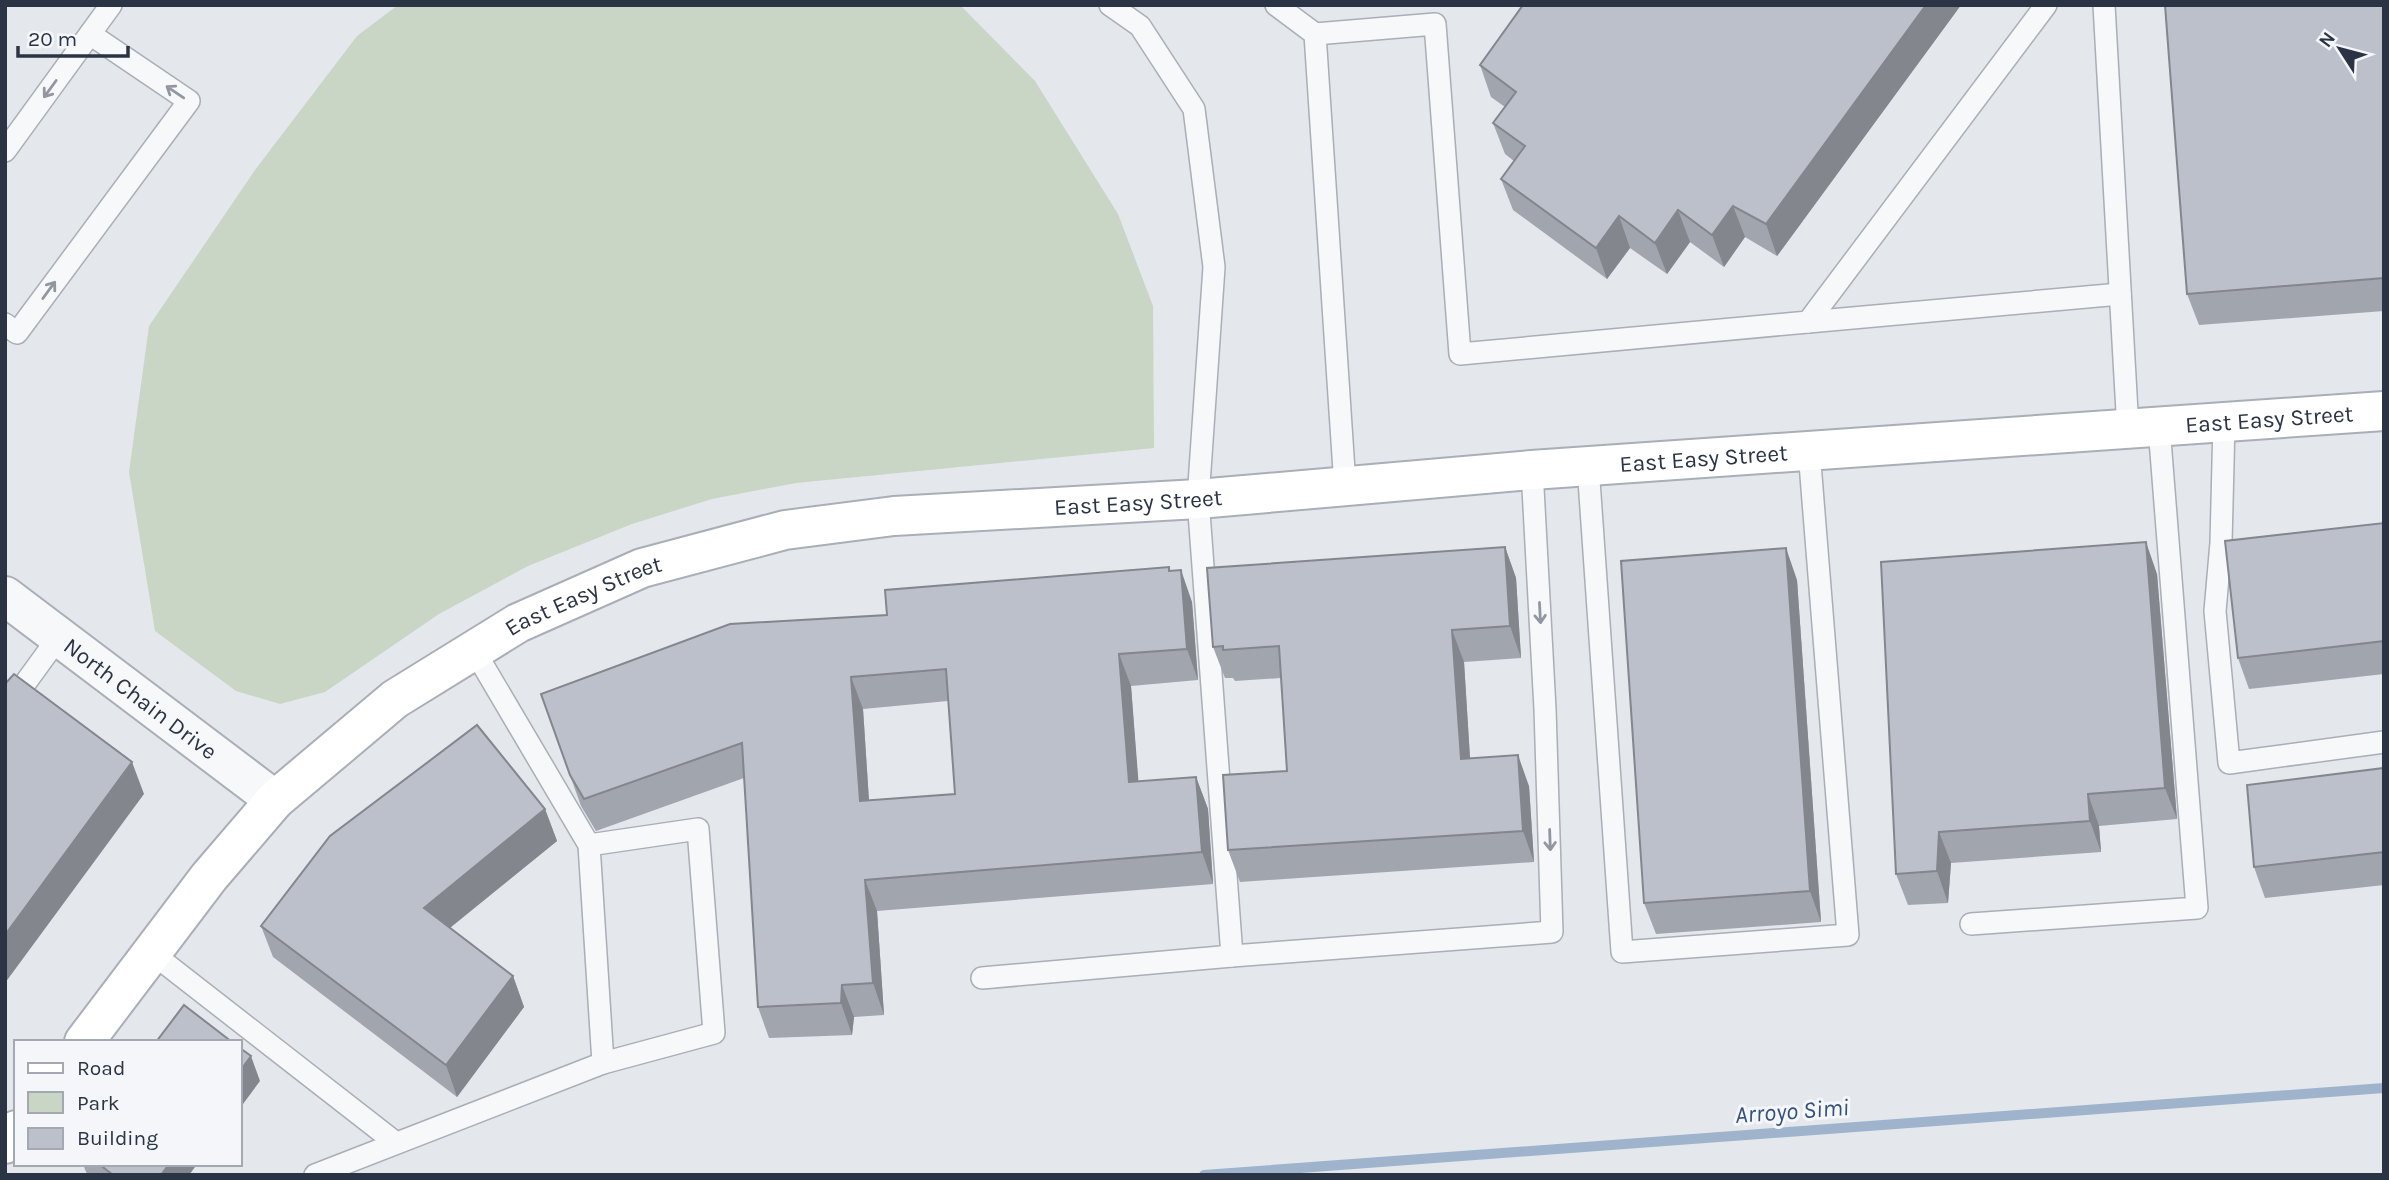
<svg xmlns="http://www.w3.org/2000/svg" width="2389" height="1180" font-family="Karla,sans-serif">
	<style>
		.green { fill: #c9d6c5 }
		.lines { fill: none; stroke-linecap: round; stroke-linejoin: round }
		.stream { stroke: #9fb4cc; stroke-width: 10 }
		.lane-casing { stroke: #a9aeb7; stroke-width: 24 }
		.street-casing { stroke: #a9aeb7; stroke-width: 42 }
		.secondary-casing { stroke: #a9aeb7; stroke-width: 42 }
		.lane { stroke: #f7f8fa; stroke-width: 21 }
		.street { stroke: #f7f8fa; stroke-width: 38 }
		.secondary { stroke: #fff; stroke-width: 38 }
		.wall { fill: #a1a5ae; fill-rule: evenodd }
		.shaded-wall { fill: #83868d }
		.building { fill: #bbc0ca; stroke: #83868d; stroke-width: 2; fill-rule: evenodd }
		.oneway { stroke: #9196a0 }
		.labels { text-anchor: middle; stroke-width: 6; stroke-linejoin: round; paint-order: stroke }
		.street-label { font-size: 23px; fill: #2b3445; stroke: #f4f6f9 }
		.water-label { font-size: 24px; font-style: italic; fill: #34527a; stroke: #f4f6f9 }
	</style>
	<rect width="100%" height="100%" fill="#e4e7ec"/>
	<polygon class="green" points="398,5 960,5 1035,81 1118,214 1153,306 1154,448 796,483 712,499 632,524 528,566 439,614 325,692 280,704 236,691 155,631 129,472 149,326 255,170 357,36"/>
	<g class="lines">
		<polyline class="stream" points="1204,1175 2384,1088"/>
		<g class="lane-casing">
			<g id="lane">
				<polyline points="1110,5 1140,26 1194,109 1214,267 1198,499 1232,956 1552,932 1545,709 1532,470"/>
				<polyline points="1276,5 1315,34 1345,486"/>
				<polyline points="2104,5 2128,430"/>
				<polyline points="1315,34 1435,24 1460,354 1808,322 2046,5"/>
				<polyline points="5,151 111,5"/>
				<polyline points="1808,322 2120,294"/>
				<polyline points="5,324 17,333 189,101 90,34"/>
				<polyline points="2224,423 2221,543 2215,611 2229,763 2384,742"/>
				<polyline points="1588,466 1622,952 1848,935 1809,451"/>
				<polyline points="5,711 58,638"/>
				<polyline points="589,845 698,829 714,1033 603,1063"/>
				<polyline points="1971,924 2197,908 2159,427"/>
				<polyline points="152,953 396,1143"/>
				<polyline points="982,978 1232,956"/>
				<polyline points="315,1175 603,1063 589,845 474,650"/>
			</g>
		</g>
		<g class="street-casing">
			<g id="street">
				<path id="s1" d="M5,596L275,800"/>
			</g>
		</g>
		<g class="secondary-casing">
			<g id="secondary">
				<path id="s2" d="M84,1042L209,877L275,800L395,699L518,623L642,568L785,530L894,516L1198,499L1532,470L2384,411"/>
				<polyline points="5,1144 16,1130"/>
			</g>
		</g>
		<use href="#lane" class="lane"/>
		<use href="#street" class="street"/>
		<use href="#secondary" class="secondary"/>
	</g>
	<g class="wall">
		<polygon points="1523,5 1961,5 1777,256 1745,237 1724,267 1690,242 1667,274 1630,248 1607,279 1513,210 1501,179 1514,161 1505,154 1493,123 1505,107 1491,97 1480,65"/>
		<polygon points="2384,5 2384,311 2199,325 2187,294"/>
		<polygon points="2384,523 2384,674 2249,689 2238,658"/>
		<polygon points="1505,547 1516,578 1521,658 1464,662 1470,758 1529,786 1534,862 1240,882 1228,850 1287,771 1281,678 1235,681 1233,678 1225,678 1213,647"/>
		<path d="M1169,567L1170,571L1192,602L1198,680L1131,686L1138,782L1196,777L1208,809L1213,884L877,911L884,1015L854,1017L852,1035L769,1038L758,1007L744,778L596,831L581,806L541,694L887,615ZM948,701L955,794L869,800L863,709Z"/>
		<polygon points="2157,574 2177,819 2099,826 2101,852 1951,863 1948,903 1908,905 1896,874"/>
		<polygon points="1797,580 1821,922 1656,934 1644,903"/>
		<polygon points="2384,768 2384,885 2265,898 2254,867"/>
		<polygon points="545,809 557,841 450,928 513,976 524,1007 457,1097 273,957 261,926"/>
		<polygon points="83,1164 197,1164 189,1175 89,1175 86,1172"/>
	</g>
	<g class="shaded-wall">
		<polygon points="1926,5 1961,5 1777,256 1766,224"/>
		<polygon points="1733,206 1745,237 1724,267 1712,235"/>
		<polygon points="1678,210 1690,242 1667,274 1655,243"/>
		<polygon points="1619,216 1630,248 1607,279 1596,248"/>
		<polygon points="2146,542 2157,574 2177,819 2165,788"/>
		<polygon points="1505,547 1516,578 1521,658 1510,626"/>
		<polygon points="1786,548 1797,580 1821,922 1810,891"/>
		<polygon points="1181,570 1192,602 1198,680 1187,649"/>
		<polygon points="1452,630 1464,662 1472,790 1461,759"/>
		<polygon points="1119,654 1131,686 1141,814 1129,782"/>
		<polygon points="851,677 863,709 871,832 860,801"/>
		<polygon points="1518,755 1529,786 1534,862 1523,831"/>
		<polygon points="132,762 144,794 5,983 5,935"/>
		<polygon points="1196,777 1208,809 1213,884 1202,852"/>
		<polygon points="2088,794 2099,826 2101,852 2090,821"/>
		<polygon points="545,809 557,841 436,939 424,908"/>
		<polygon points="1939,832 1951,863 1948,903 1937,871"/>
		<polygon points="865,880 877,911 884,1015 873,983"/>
		<polygon points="513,976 524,1007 457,1097 446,1065"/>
		<polygon points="842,985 854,1017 852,1035 841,1003"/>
		<polygon points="251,1056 260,1081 240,1108 240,1071"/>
		<polygon points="169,1164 197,1164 189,1175 161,1175"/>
	</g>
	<g class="building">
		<polygon points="1523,5 1926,5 1766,224 1733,206 1712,235 1678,210 1655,243 1619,216 1596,248 1501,179 1525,146 1493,123 1516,92 1480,65"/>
		<polygon points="2165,5 2384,5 2384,278 2187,294"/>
		<polygon points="2384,523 2384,641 2238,658 2225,541"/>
		<polygon points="2146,542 2165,788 2088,794 2090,821 1939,832 1937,871 1896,874 1881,562"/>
		<polygon points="1505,547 1510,626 1452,630 1461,759 1518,755 1523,831 1228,850 1223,775 1287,771 1279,646 1223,650 1223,646 1213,647 1207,568"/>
		<polygon points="1786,548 1810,891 1644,903 1621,561"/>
		<path d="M1169,567V571L1181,570L1187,649L1119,654L1129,782L1196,777L1202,852L865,880L873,983L842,985L841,1003L758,1007L742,743L584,799L570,775L541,694L730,624L887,615L885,590ZM946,669L955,794L860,801L851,677Z"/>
		<polygon points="14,674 132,762 5,935 5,684"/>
		<polygon points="477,725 545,809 424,908 513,976 446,1065 261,926 330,836"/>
		<polygon points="2384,768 2384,852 2254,867 2247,785"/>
		<polygon points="184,1005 232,1042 156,1042"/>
		<polygon points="240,1048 251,1056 240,1071"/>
		<polygon points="99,1164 169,1164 161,1175 113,1175"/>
	</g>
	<defs><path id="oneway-shaft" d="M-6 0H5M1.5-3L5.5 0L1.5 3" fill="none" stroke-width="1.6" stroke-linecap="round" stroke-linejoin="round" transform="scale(1.75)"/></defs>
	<g class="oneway">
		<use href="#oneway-shaft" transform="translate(50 89) rotate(126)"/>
		<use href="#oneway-shaft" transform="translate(175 92) rotate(-146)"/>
		<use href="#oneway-shaft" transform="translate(49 290) rotate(-54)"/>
		<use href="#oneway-shaft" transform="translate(1540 613) rotate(87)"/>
		<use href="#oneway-shaft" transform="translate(1550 840) rotate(88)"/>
	</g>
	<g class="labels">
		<g class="street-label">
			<text dy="8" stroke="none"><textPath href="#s2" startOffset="2382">East Easy Street</textPath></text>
			<text dy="8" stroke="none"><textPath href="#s2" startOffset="1815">East Easy Street</textPath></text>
			<text dy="8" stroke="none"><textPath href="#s2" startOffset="1248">East Easy Street</textPath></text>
			<text dy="8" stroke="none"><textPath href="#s2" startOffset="681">East Easy Street</textPath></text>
			<text dy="8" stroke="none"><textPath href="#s1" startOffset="170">North Chain Drive</textPath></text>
		</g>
		<g class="water-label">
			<text transform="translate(1792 1111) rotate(-4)" y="8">Arroyo Simi</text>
		</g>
	</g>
	<rect width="2389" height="1180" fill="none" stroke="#2b3445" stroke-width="14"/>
	<rect x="14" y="1040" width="228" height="126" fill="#f4f6f9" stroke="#a4a8b1" stroke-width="2"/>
	<rect x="28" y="1063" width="35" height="10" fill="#ffffff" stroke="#a4a8b1" stroke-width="2"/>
	<text x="77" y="1075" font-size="21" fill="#2b3445">Road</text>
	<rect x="28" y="1092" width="35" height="21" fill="#c9d6c5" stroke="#a4a8b1" stroke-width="2"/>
	<text x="77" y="1110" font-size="21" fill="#2b3445">Park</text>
	<rect x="28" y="1128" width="35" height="21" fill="#bbc0ca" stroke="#a4a8b1" stroke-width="2"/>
	<text x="77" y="1145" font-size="21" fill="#2b3445">Building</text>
	<g transform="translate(2340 49) rotate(306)" stroke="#f4f6f9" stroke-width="5" paint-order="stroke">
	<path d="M0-5L12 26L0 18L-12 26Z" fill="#2b3445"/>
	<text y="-10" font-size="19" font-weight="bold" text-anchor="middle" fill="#2b3445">N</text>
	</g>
	<path d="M18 46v10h110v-10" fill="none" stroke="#2b3445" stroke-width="3.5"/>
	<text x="28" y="46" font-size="21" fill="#2b3445" stroke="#f4f6f9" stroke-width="5" paint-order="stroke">20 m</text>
</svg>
